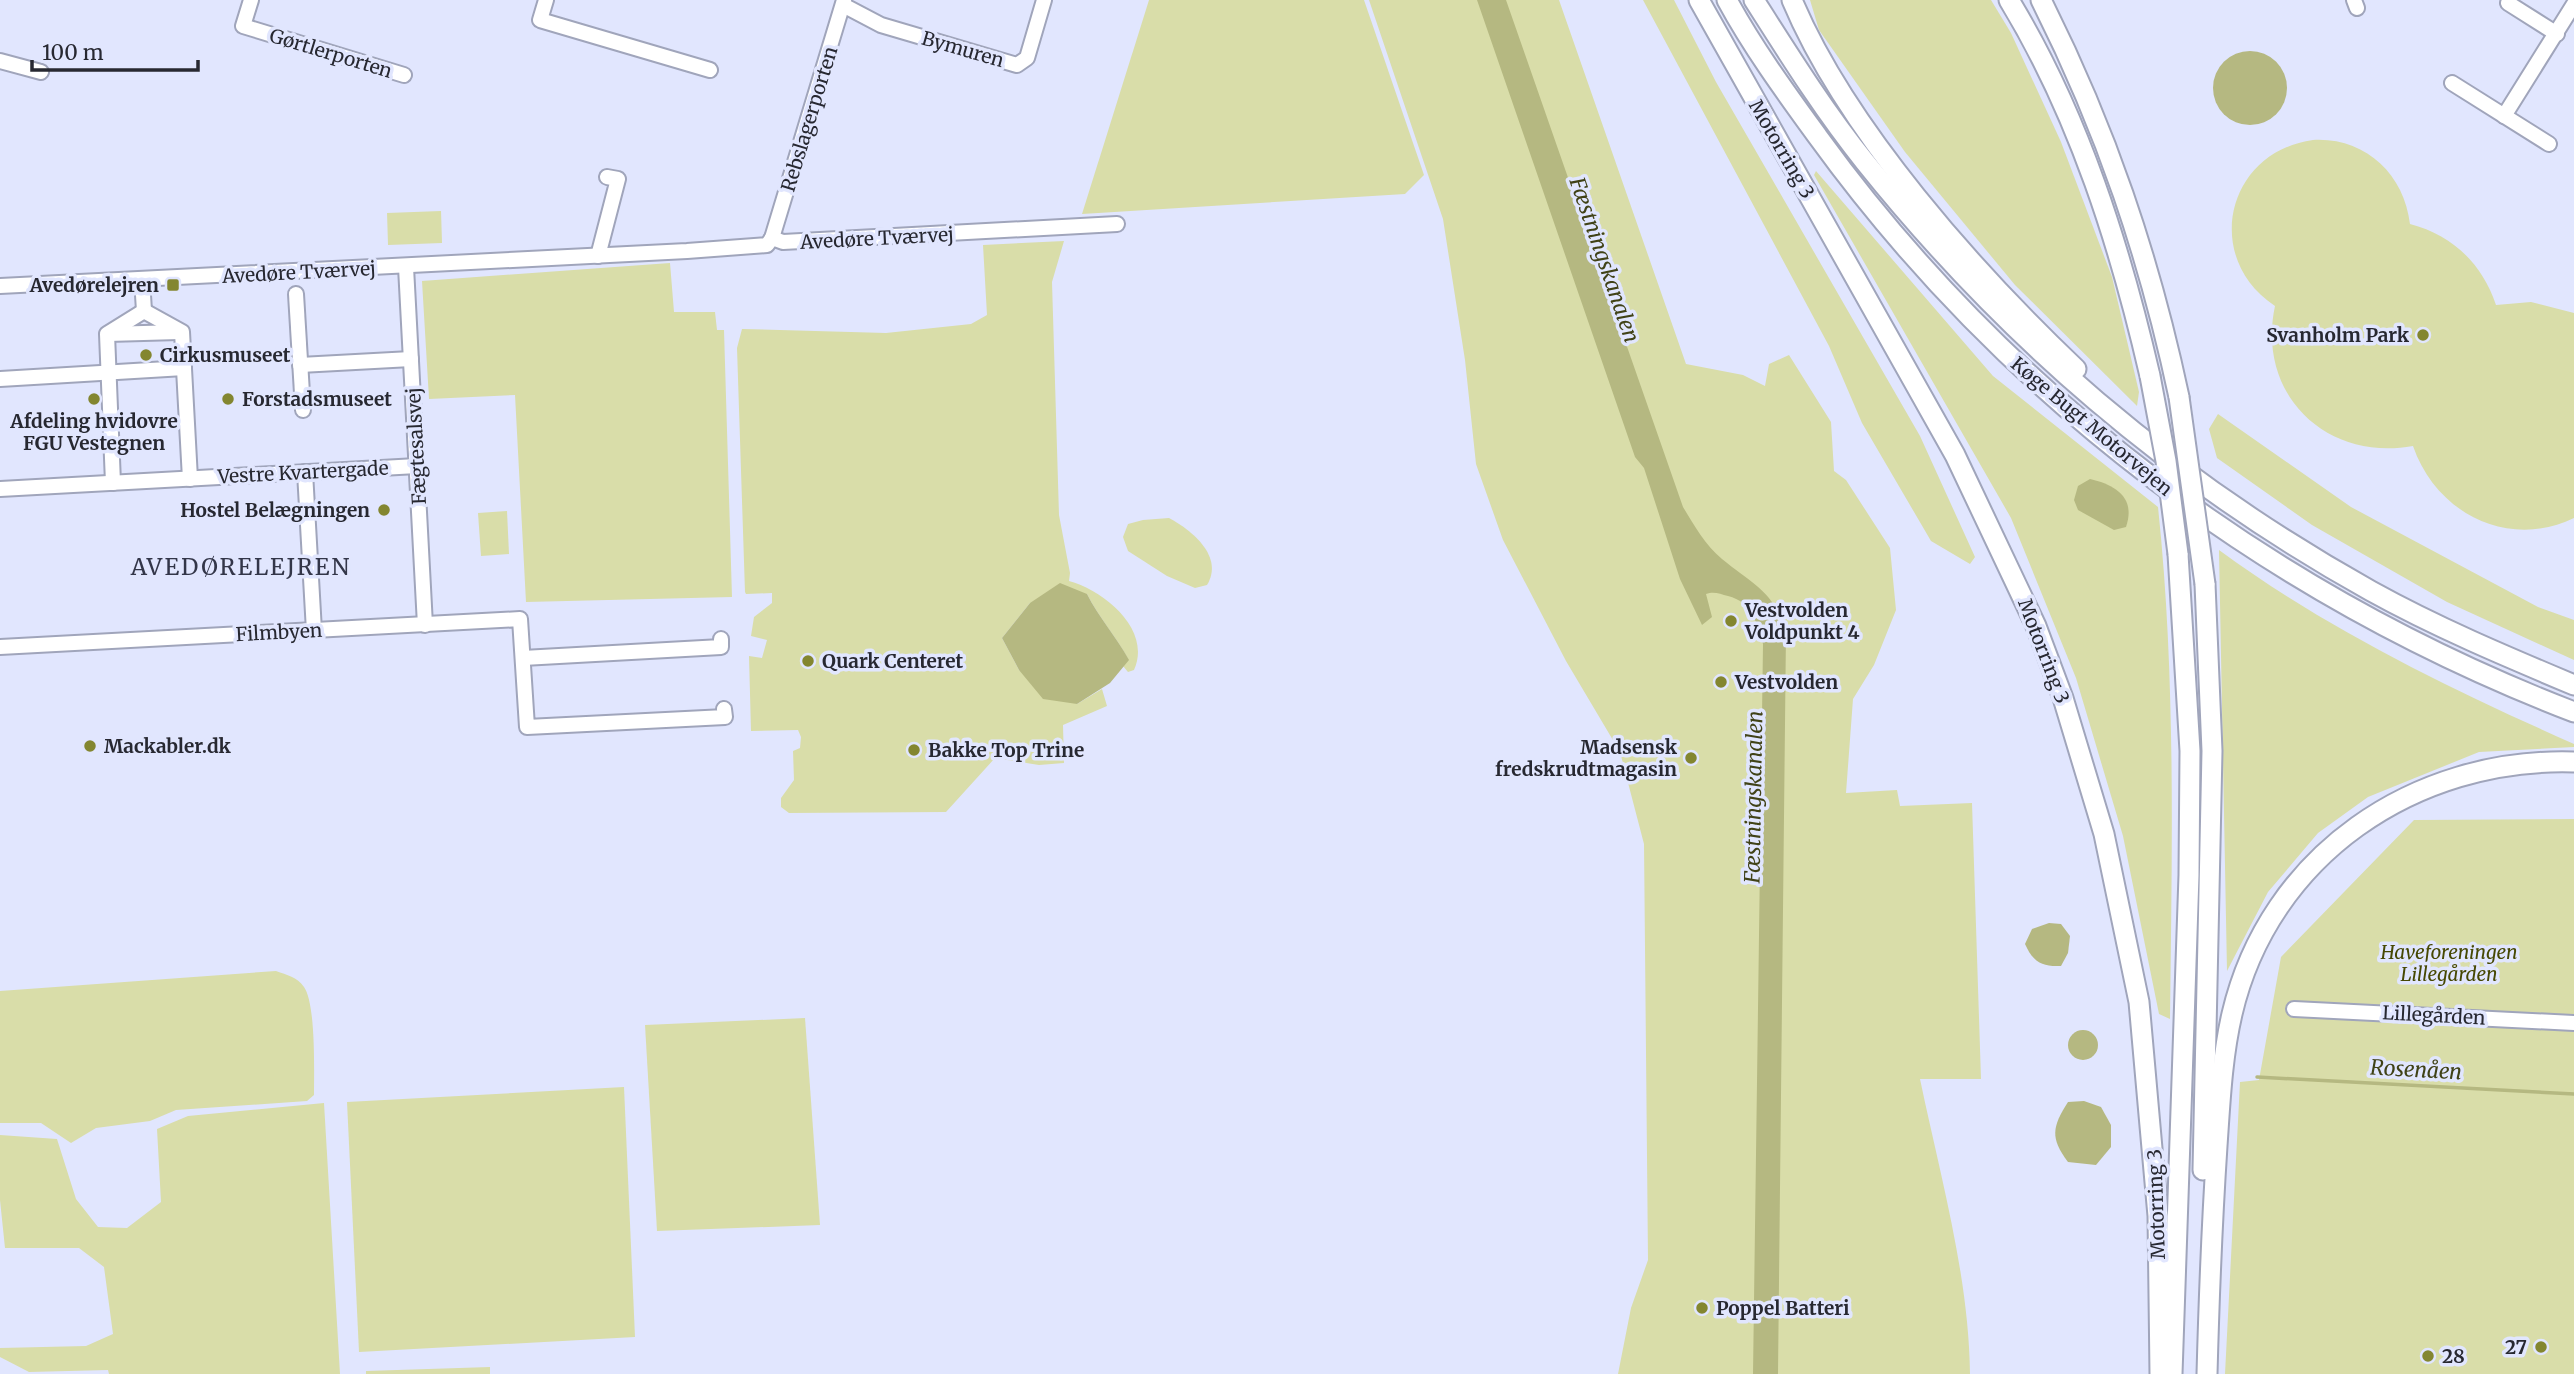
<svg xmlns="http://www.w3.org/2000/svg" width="2574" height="1374" font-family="Merriweather,serif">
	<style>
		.green { fill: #d9dda9 }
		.water { fill: #b5b881 }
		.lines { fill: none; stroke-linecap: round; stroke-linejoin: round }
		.stream { stroke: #b5b881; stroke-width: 3.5 }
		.minor-casing { stroke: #a0a5bb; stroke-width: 18 }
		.highway-casing { stroke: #a0a5bb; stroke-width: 23 }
		.minor { stroke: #fff; stroke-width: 14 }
		.highway { stroke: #fff; stroke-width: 19 }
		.highway-bridge-casing { stroke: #a0a5bb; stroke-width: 23; stroke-linecap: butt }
		.highway-bridge { stroke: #fff; stroke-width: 19 }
		.poi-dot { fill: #838630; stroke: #e1e6fe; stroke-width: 2.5 }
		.labels { text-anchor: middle; stroke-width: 7; stroke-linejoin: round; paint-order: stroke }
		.street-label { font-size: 19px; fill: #272831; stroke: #e1e6fe }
		.poi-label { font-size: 19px; font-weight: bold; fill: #272831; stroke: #e1e6fe; text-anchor: start }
		.park-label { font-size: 19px; font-style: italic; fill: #464803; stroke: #e1e6fe }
		.water-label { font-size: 21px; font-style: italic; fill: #404217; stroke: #e1e6fe }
		.quarter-label { font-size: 23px; letter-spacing: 2px; fill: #333649; stroke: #e1e6fe }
	</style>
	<rect width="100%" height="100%" fill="#e1e6fe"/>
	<g class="green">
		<polygon points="1149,0 1364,0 1424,175 1405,194 1082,214"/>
		<path d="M1369,0H1559L1686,364L1743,375L1765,386L1769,364L1789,355L1831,422L1834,471L1846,480L1890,548L1896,610L1874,665L1853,699L1846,793L1897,790L1900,806L1972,803L1981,1079H1920C1940,1175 1969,1276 1970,1374H1618L1631,1308L1648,1260L1644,844L1620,752L1566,661L1503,540L1476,464L1465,360L1443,219Z"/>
		<polygon points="1643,0 1674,0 1716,82 1920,436 1975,557 1970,564 1931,541 1862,423 1829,346"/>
		<polygon points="1810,0 1991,0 2011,33 2061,142 2112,277 2139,392 2137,406 2015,285 1905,152 1819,30"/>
		<path d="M2313,140C2364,137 2404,173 2410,224C2452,235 2482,263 2496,305L2531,302L2574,313V518C2508,550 2436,513 2413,446C2326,462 2256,394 2275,306C2202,258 2226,152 2313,140Z"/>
		<path d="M1816,171L1993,376L2158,507C2176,677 2172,848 2170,1019L2159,1014L2123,836L2076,678L2011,518L1814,175Z"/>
		<polygon points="441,211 442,243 388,245 387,213"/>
		<path d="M1064,241L1052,282L1059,515L1070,573L1069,581C1105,591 1152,630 1134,670L1128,672L1123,666L1128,659C1116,636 1099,618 1087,594L1030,603L1002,638L1019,670L1077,704L1102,689L1107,706L1063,725L1064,763L1039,765L995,758L946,812L789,813L781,807V798L794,780L793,751L800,748L801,737L798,730L751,731L749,656L762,658L767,640L751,636L754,617L772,603V593L746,594L745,592L737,348L742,329L886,333L971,324L987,315L983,245Z"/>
		<polygon points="670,263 674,312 715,312 717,330 724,330 732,597 526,602 515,395 429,399 422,281"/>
		<polygon points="2218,414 2351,507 2538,607 2574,620 2574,660 2447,602 2312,525 2217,458 2209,429"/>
		<polygon points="507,511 509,554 481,556 478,513"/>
		<path d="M1169,518C1193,531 1224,557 1207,585L1195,588L1167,576L1128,551L1123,537L1128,524L1143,520Z"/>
		<path d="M2219,550C2328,630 2451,689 2574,744V747L2479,752L2368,797L2318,833L2268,892L2227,971Z"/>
		<polygon points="2574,819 2574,1374 2225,1374 2240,1082 2259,1080 2281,957 2414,820"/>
		<path d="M276,971C287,975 297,977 304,987C316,1004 314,1072 314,1095L307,1101L176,1110L150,1121L96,1128L71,1143L41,1123H0V991Z"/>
		<polygon points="805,1018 820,1225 657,1231 645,1025"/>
		<polygon points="624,1087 635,1337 359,1352 347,1102"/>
		<polygon points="324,1103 340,1374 109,1374 108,1370 29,1372 0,1357 0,1348 86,1346 113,1334 104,1267 79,1248 5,1248 0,1200 0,1135 57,1139 76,1199 98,1227 127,1228 161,1202 157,1129 188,1116"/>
		<polygon points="490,1367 490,1374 366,1374 366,1371"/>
	</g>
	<g class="water">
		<path d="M1477,0H1506L1683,507C1694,525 1705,545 1722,559C1752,584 1773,590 1786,631L1778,1374H1753L1763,644C1757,623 1752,602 1728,596C1720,594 1714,591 1706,594L1712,617L1702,625L1680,579L1644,468L1635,457Z"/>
		<circle cx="2250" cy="88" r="37"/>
		<path d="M2090,479C2116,485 2136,498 2126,527L2114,530L2078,510L2074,500L2078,486Z"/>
		<path d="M1060,583L1087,594C1099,618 1116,636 1129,660L1110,683L1077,704L1043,699L1019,670L1002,638L1030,603Z"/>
		<path d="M2049,923L2061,924L2070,936L2068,953L2061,966C2042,967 2033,962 2025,944L2032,929Z"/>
		<circle cx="2083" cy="1045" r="15"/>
		<path d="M2084,1101L2101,1107L2111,1125V1147L2096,1165L2068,1162C2050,1138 2052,1127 2068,1102Z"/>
	</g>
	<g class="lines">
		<polyline class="stream" points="2257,1077 2574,1094"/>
		<g class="minor-casing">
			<g id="minor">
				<polyline points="251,0 243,26 404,75"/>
				<polyline points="546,0 540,20 710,70"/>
				<polyline points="2354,0 2357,8"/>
				<polyline points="2508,3 2557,34"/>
				<polyline points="843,5 881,25 1017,65 1027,58 1044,0"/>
				<polyline points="0,61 41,72"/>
				<polyline points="2452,83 2549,144"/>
				<polyline points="2504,116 2574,4"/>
				<polyline points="772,238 783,242 1117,224"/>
				<polyline points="772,238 844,0"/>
				<polyline points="598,256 618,179 607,177"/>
				<polyline points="406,267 425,625"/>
				<polyline points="142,279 144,311"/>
				<polyline points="0,286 687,251 767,245 772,238"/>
				<polyline points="296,294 303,410"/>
				<polyline points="108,334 179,332"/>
				<polyline points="300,365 411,359"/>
				<polyline points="0,379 184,368"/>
				<polyline points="305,472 314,631"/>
				<polyline points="113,483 107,334 144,311 182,332 190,479"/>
				<polyline points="0,489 417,466"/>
				<polyline points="0,647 520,619 527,727 725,717 724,709"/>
				<polyline points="523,658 721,647 721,639"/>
				<polyline points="2294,1009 2574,1023"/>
			</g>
		</g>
		<g class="highway-casing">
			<g id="highway">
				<polyline points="1699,0 1955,455 2036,626 2063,698 2104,834 2139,1002 2158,1216 2160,1374"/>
				<path d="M1727,0C1753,48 1786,93 1818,137C2008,399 2273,596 2574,712"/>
				<path d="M1754,0C1789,55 1824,111 1865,162C2007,339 2172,480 2371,591C2436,627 2505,656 2574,685"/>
				<path d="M1792,0C1846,129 1975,273 2076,369"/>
				<path d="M2009,0C2079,115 2120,246 2150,376"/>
				<path d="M2041,0C2106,129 2149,256 2179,397"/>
				<polyline points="2203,1170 2212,751 2205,584"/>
				<polyline points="2172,1374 2189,875 2190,751 2178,554"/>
				<path d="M2207,1374C2209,1298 2212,1222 2217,1146C2220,1102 2222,1057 2232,1014C2269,855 2415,757 2574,762"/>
			</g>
		</g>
		<use href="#minor" class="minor"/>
		<use href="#highway" class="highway"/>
		<g class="highway-bridge-casing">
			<g id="highway-bridge">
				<polyline points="2150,376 2166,461 2178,554"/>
				<polyline points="2179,397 2205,584"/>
			</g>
		</g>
		<use href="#highway-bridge" class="highway-bridge"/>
	</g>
	<g class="poi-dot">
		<rect x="166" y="278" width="14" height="14" rx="3.5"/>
		<circle cx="2423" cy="335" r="7"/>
		<circle cx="146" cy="355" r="7"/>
		<circle cx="94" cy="399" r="7"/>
		<circle cx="228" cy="399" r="7"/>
		<circle cx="384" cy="510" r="7"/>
		<circle cx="1731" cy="621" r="7"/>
		<circle cx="808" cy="661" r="7"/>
		<circle cx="1721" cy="682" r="7"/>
		<circle cx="90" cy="746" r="7"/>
		<circle cx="914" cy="750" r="7"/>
		<circle cx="1691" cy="758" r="7"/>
		<circle cx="1702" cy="1308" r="7"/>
		<circle cx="2541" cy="1347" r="7"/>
		<circle cx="2428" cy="1356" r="7"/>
	</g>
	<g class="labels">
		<g class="street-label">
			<text transform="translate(963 49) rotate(16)" y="7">Bymuren</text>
			<text transform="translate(331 53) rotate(17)" y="7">Gørtlerporten</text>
			<text transform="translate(809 119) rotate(-73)" y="7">Rebslagerporten</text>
			<text transform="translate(1782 149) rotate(60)" y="7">Motorring 3</text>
			<text transform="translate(877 238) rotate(-3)" y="7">Avedøre Tværvej</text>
			<text transform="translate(299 272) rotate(-3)" y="7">Avedøre Tværvej</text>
			<text transform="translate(2092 426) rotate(40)" y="7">Køge Bugt Motorvejen</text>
			<text transform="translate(416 446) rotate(-93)" y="7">Fægtesalsvej</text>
			<text transform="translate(303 472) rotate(-3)" y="7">Vestre Kvartergade</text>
			<text transform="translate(279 632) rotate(-3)" y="7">Filmbyen</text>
			<text transform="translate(2044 651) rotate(69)" y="7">Motorring 3</text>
			<text transform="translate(2434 1015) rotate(3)" y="7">Lillegården</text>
			<text transform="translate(2156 1204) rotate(-92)" y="7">Motorring 3</text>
		</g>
		<g class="poi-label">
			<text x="159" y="292" text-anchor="end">Avedørelejren</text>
			<text x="2409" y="342" text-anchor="end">Svanholm Park</text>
			<text x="160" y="362">Cirkusmuseet</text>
			<text x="242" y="406">Forstadsmuseet</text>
			<text x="94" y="428" text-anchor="middle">Afdeling hvidovre<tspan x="94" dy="22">FGU Vestegnen</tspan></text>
			<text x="370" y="517" text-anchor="end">Hostel Belægningen</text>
			<text x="1745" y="617">Vestvolden<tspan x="1745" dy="22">Voldpunkt 4</tspan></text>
			<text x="822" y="668">Quark Centeret</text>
			<text x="1735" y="689">Vestvolden</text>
			<text x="104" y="753">Mackabler.dk</text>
			<text x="1677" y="754" text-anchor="end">Madsensk<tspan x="1677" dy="22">fredskrudtmagasin</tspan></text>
			<text x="928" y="757">Bakke Top Trine</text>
			<text x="1716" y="1315">Poppel Batteri</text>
			<text x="2527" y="1354" text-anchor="end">27</text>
			<text x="2442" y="1363">28</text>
		</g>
		<g class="park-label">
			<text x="2449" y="959">Haveforeningen<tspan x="2449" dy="22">Lillegården</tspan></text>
		</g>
		<g class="water-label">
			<text transform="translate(1604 260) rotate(71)" y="7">Fæstningskanalen</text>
			<text transform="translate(1754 797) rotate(-89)" y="7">Fæstningskanalen</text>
			<text transform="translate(2416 1070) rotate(3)" y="7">Rosenåen</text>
		</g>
		<g class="quarter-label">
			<text x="241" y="575">AVEDØRELEJREN</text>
		</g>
	</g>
	<path d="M32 60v10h166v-10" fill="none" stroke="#272831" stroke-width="3.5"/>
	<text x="42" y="60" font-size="21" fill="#272831" stroke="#e1e6fe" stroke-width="5" paint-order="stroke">100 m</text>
</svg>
